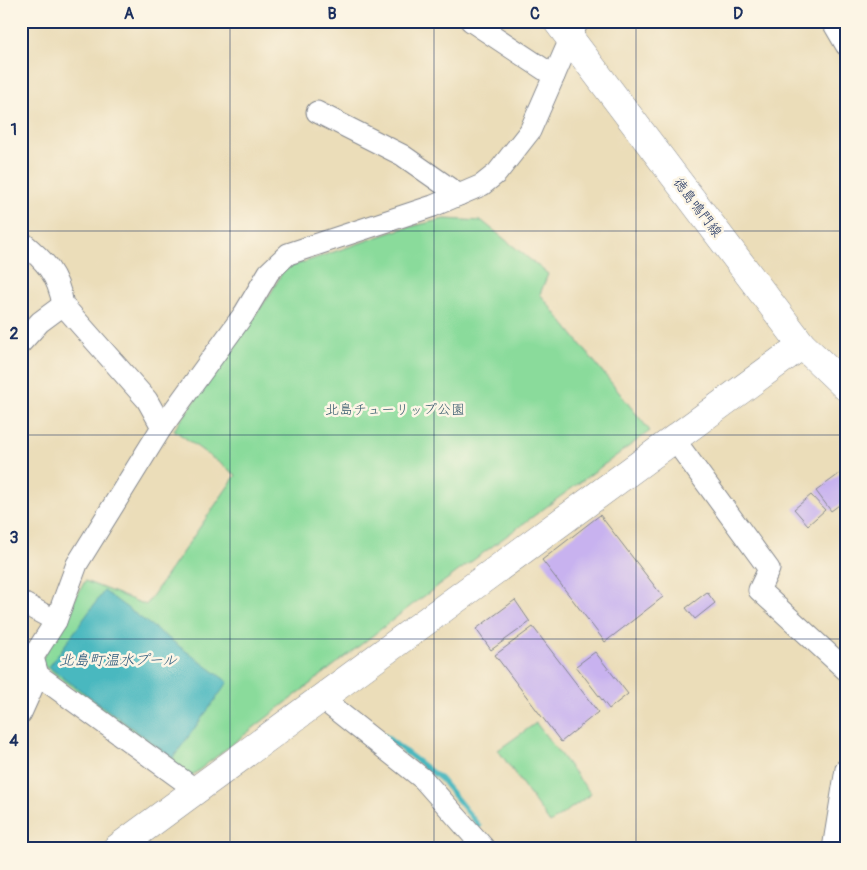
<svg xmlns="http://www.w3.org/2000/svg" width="867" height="870" font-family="Pangolin,'Klee One',sans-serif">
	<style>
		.green { fill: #8adb9b; stroke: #52857c }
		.water { fill: #49b8bf; stroke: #32748e }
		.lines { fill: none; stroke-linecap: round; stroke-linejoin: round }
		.stream { stroke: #49b8bf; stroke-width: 5 }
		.building { fill: #c8b2ef }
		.street-casing { stroke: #83868c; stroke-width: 23 }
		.secondary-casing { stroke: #83868c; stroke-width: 29 }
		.primary-casing { stroke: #83868c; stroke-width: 29 }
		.street { stroke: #fff; stroke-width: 21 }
		.secondary { stroke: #fff; stroke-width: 28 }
		.primary { stroke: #fff; stroke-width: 28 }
		.grid { fill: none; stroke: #1b2f5e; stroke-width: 1; stroke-opacity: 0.55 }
		.labels { text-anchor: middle; stroke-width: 5; stroke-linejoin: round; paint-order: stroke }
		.street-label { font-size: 14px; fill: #1b2f5e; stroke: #fcf5e5 }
		.park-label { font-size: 14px; fill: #375a6d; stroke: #fcf5e5 }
		.water-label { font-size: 15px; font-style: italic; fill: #29587b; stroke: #fcf5e5 }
		.neatline { fill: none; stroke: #1b2f5e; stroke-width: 2 }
		.grid-label { font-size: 16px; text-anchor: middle; font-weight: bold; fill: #1b2f5e }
	</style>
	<rect width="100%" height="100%" fill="#fcf5e5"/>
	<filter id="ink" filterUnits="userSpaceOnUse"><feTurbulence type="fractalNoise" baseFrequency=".02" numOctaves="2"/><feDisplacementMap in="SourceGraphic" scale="10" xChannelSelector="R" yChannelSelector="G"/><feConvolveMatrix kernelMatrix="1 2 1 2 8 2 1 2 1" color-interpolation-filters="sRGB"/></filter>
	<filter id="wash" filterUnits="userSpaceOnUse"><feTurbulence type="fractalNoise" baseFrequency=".0096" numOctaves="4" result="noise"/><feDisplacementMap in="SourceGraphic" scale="20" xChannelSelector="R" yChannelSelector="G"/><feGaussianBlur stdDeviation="1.12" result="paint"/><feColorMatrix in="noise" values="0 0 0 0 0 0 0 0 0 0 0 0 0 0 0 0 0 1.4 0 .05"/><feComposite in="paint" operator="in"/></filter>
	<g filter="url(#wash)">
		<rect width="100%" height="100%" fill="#ebddb9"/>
		<g class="green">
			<polygon points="444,219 482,221 548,274 540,294 650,431 412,605 190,777 40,663 85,581 146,605 236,475 174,430 271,293 284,269 401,229"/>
			<polygon points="536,723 591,794 550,823 498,750"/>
		</g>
		<polygon class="water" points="104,591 228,682 173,758 49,667"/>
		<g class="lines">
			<g class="stream">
				<polyline points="385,736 441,779 479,826"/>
				<polyline points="489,838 500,849"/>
			</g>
		</g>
		<g id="blocks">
			<g class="building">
				<polygon points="846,469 846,500 831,511 816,491"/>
				<polygon points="811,495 825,510 808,525 794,509"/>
				<polygon points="600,515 663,597 605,642 542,560"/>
				<polygon points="707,592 715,603 695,619 686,608"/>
				<polygon points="515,600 530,622 491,650 476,629"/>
				<polygon points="533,627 598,712 561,742 495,655"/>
				<polygon points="595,652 628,694 609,709 576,666"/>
			</g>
		</g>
	</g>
	<g filter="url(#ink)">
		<use href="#blocks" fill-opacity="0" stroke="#83868c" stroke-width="1"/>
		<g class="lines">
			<g class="street-casing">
				<g id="street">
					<polyline points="471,21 554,76"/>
					<polyline points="832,21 846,45"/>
					<polyline points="317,112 402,155 459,195"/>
					<path d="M21,241C45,261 58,274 63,305"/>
					<polyline points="21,343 40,322 63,305 147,400 162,427"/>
					<polyline points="674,439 769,569 759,590 846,670"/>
					<polyline points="21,602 56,621"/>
					<polyline points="38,675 196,790"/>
					<polyline points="321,698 423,779 485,849"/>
					<polyline points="21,713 38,675 33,657 56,621 77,564 162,427 244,314 269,272 288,254 433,206 482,185 497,173 530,131 578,21"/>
					<polyline points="833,849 846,769"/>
				</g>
			</g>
			<g class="secondary-casing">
				<polyline id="secondary" points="116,849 802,345"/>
			</g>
			<g class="primary-casing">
				<polyline id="primary" points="557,21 802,345 846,387"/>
			</g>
			<use href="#street" class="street"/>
			<use href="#secondary" class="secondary"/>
			<use href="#primary" class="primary"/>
		</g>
	</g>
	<path class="grid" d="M230,21V849M434,21V849M636,21V849M21,231H846M21,435H846M21,639H846"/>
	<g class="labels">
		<g class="street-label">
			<text transform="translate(698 207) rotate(53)" y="5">徳島鳴門線</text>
		</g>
		<g class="park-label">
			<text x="395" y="414">北島チューリップ公園</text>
		</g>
		<g class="water-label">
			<text x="118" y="665">北島町温水プール</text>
		</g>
	</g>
	<rect width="867" height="870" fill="none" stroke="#fcf5e5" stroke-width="55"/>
	<rect x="28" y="28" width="812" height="814" class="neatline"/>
	<g class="grid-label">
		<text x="129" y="19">A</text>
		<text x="332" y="19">B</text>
		<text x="535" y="19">C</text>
		<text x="738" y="19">D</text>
		<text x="14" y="135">1</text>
		<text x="14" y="339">2</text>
		<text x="14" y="543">3</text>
		<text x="14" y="746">4</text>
	</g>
</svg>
